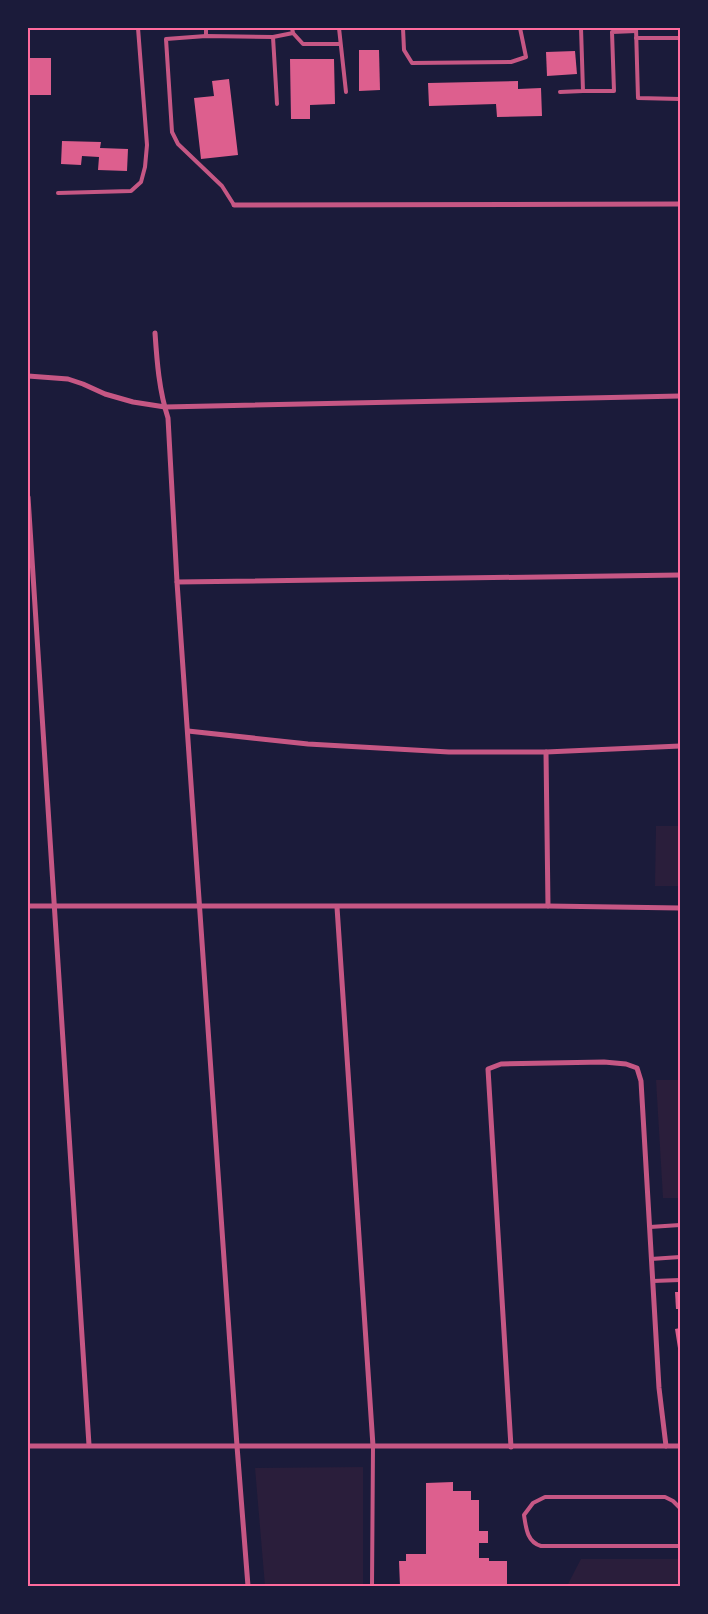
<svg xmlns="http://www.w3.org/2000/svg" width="708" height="1614" font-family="'Fira Sans',sans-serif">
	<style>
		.green { fill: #2a1e3b }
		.building { fill: #dd5f8e }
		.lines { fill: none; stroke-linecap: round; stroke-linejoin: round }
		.service { stroke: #c65784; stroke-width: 4 }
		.minor { stroke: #c65784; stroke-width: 5 }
		.neatline { fill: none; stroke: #ff6b9d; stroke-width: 2 }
	</style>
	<rect width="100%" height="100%" fill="#1b1b3a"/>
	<g class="green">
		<polygon points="656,826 680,826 680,886 655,886"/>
		<polygon points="656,1080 680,1080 680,1198 663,1198"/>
		<polygon points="363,1467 363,1586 265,1586 255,1468"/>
		<polygon points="581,1559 680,1559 680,1586 572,1586 568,1584"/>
	</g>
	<g class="building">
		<polygon points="359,50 379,50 380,90 359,91"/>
		<polygon points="575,51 577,74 547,76 546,52"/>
		<rect x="28" y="58" width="23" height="37"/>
		<polygon points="290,59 334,59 335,104 310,105 310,119 291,119"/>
		<polygon points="229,79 238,155 201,159 194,98 214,96 212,81"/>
		<polygon points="518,81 518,89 541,88 542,116 497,117 496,104 429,106 428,83"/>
		<polygon points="62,141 101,142 100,148 128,149 127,171 98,170 99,157 82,156 81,165 61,164"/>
		<polygon points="675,1292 680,1292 680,1309 676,1309"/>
		<polygon points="680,1328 680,1348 678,1348 675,1329"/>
		<polygon points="453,1482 453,1491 471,1491 471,1500 479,1500 479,1531 488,1531 488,1543 479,1543 479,1558 489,1558 489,1561 507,1561 507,1586 400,1586 399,1561 406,1561 406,1554 426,1554 426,1483"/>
	</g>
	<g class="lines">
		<g class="service">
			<polyline points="206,28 206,36"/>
			<polyline points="339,28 346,92"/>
			<polyline points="403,28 404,50 412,63 511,62 526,57 520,28"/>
			<polyline points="636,28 638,98 680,99"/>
			<polyline points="293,33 303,44 340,44"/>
			<polyline points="273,37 293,33 292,28"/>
			<polyline points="636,38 680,38"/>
			<polyline points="583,91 614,91 612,32 636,31"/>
			<polyline points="560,92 583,91 581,28"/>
			<polyline points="58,193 131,191 141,182 145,167 147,145 138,28"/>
			<polyline points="234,205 222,186 178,144 172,132 166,39 206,36 273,37 277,104"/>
			<polyline points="650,1227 680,1225"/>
			<polyline points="651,1259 680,1257"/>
			<polyline points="653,1281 680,1280"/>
			<path d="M680,1508L673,1501L665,1497H545L533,1503L524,1515C526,1528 527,1542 541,1546H680"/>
			<polyline points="372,1586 373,1446"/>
		</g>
		<g class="minor">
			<polyline points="234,205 680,204"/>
			<path d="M155,333C157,362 159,390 168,418L177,582L237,1446L248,1586"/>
			<polyline points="28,376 68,379 83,384 105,394 133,402 165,407 680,396"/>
			<polyline points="28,497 89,1445"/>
			<polyline points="177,582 680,575"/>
			<polyline points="188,731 308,744 449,752 546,752 680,746"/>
			<polyline points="546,752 548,906"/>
			<polyline points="28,906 548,906 680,908"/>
			<polyline points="337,907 373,1446"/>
			<polyline points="28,1446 680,1446"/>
			<polyline points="511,1447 488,1069 501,1064 604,1062 626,1064 637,1068 641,1081 659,1388 666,1446"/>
		</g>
	</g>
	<rect width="708" height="1614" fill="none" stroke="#1b1b3a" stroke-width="58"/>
	<rect x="29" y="29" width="650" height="1556" class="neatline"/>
</svg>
